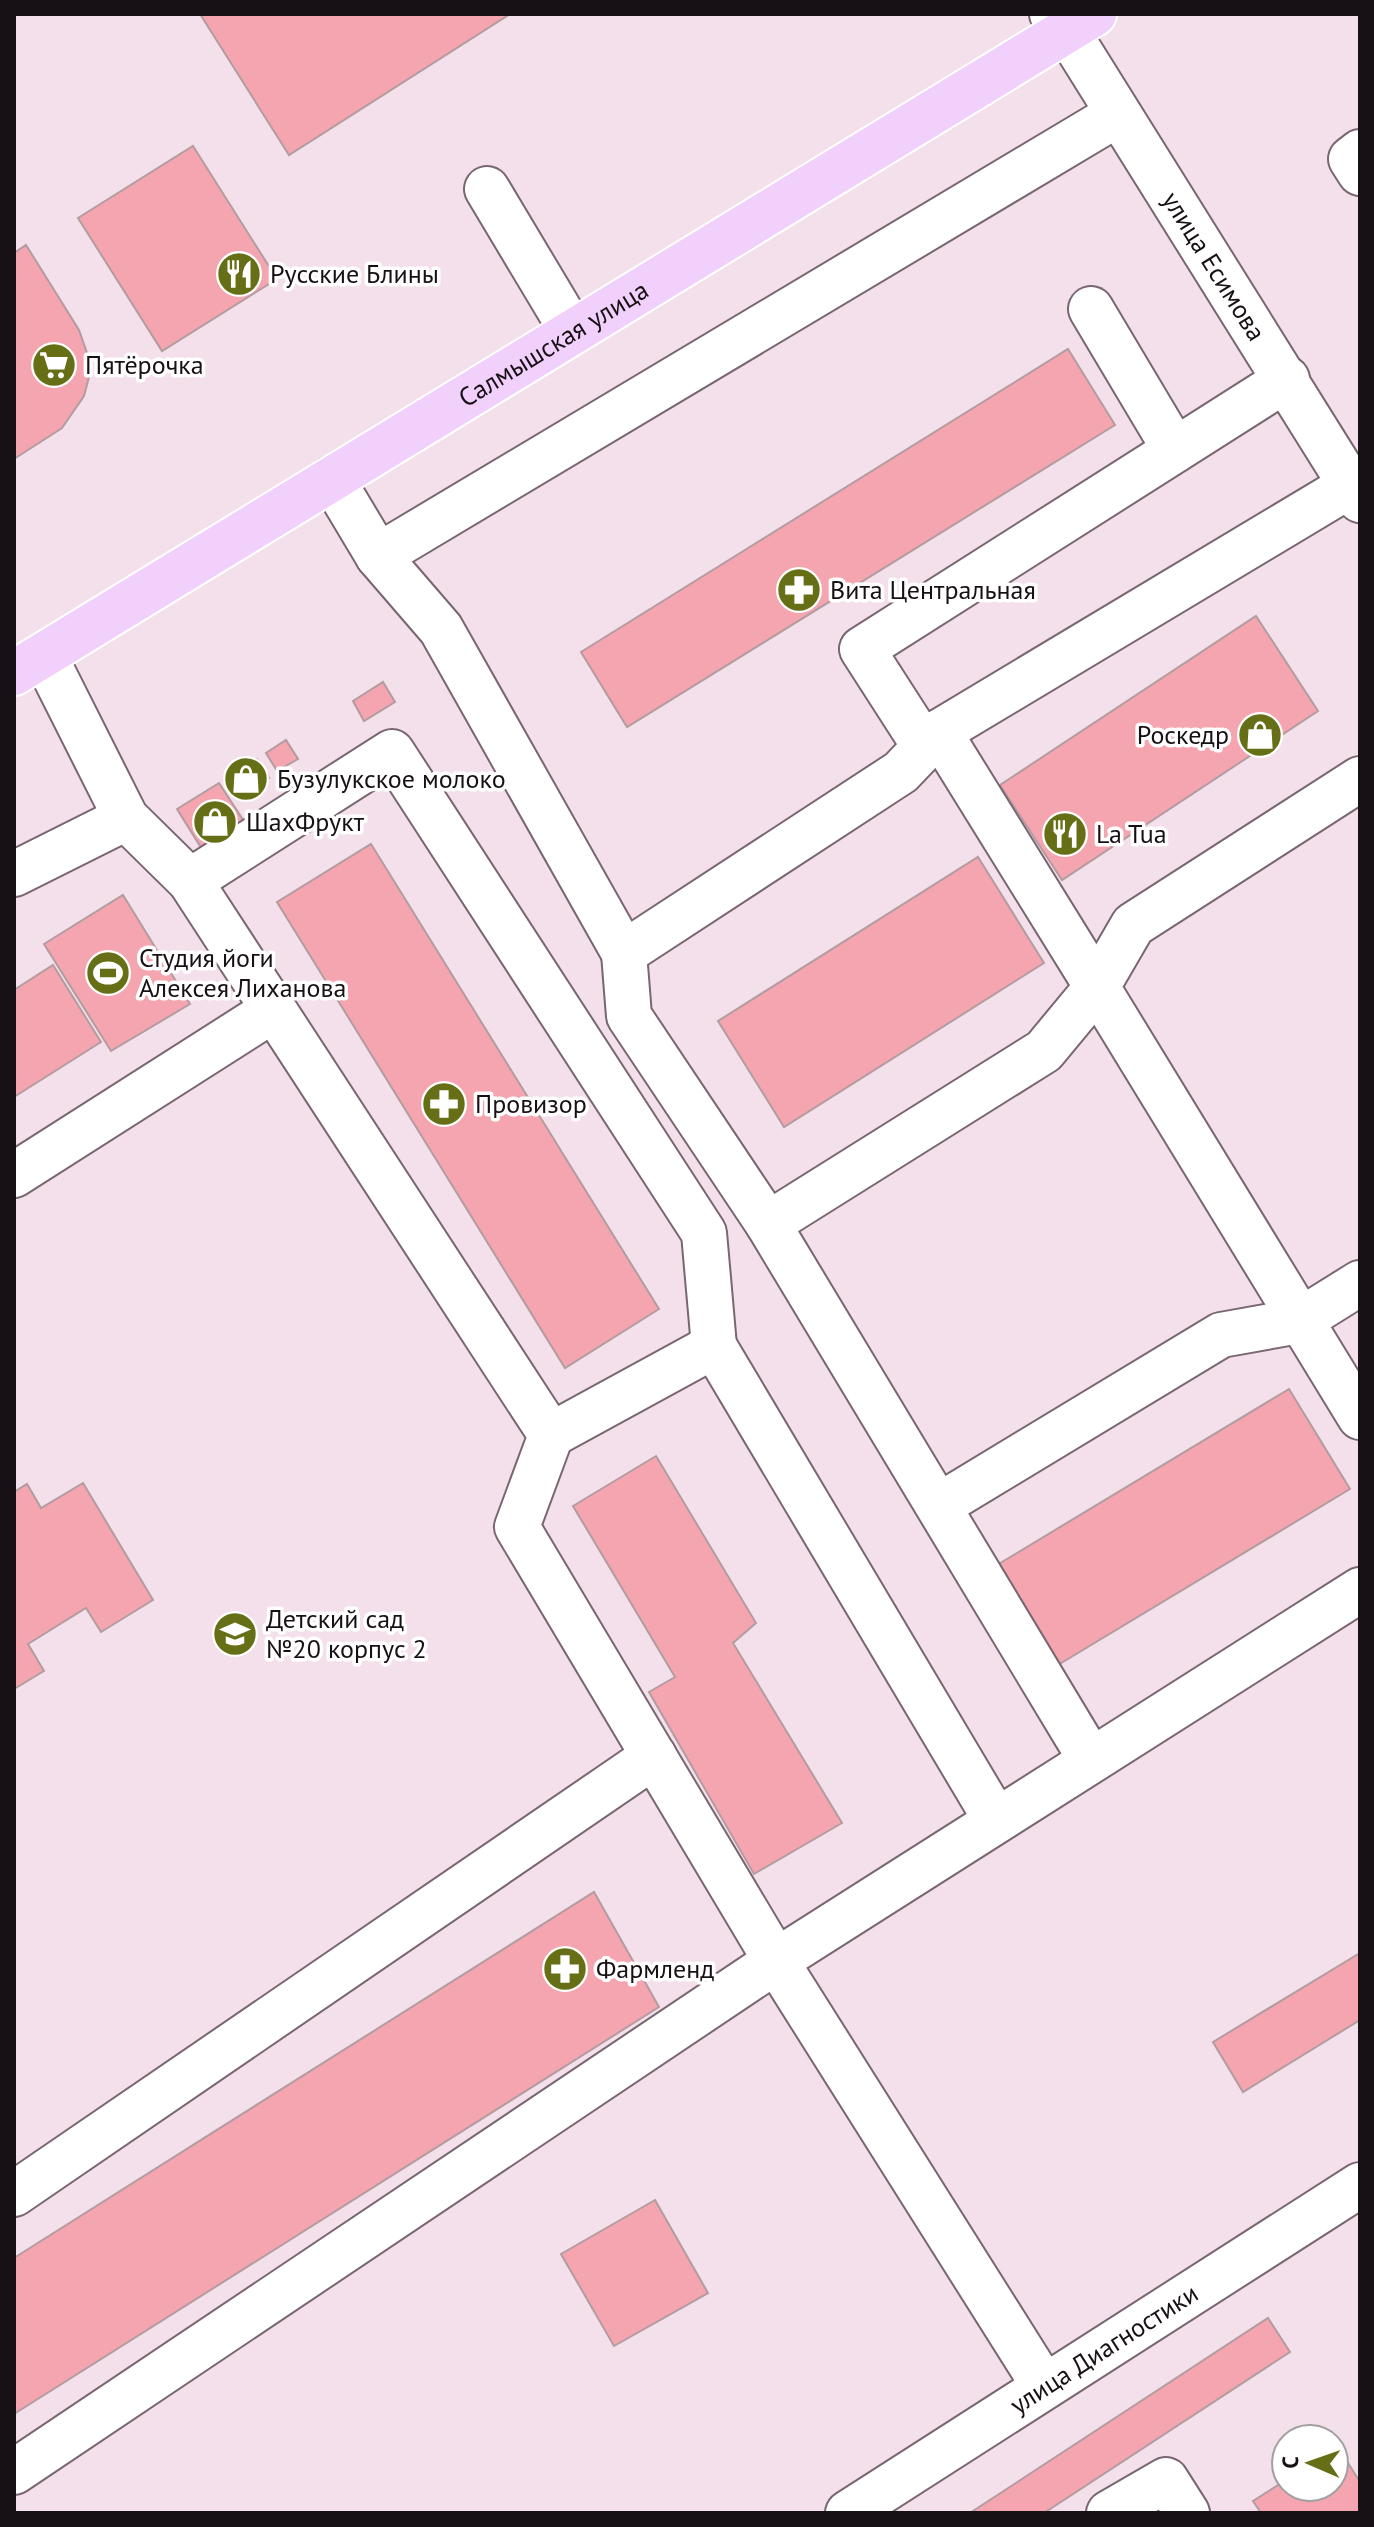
<svg xmlns="http://www.w3.org/2000/svg" width="1374" height="2527" font-family="'PT Sans',sans-serif">
	<style>
		.building { fill: #f5a5b0; stroke: #b39c9f; stroke-width: 2 }
		.lines { fill: none; stroke-linecap: round; stroke-linejoin: round }
		.minor-casing { stroke: #786670; stroke-width: 48 }
		.major-casing { stroke: #fff; stroke-width: 48 }
		.minor { stroke: #fff; stroke-width: 44 }
		.major { stroke: #f1d0fb; stroke-width: 44 }
		.labels { text-anchor: middle; stroke-width: 7; stroke-linejoin: round; paint-order: stroke }
		.street-label { font-size: 26px; fill: #171014; stroke: #fff }
		.poi-label { font-size: 26px; fill: #171014; stroke: #fff; text-anchor: start }
	</style>
	<rect width="100%" height="100%" fill="#f4e0eb"/>
	<g class="building">
		<polygon points="200,14 510,14 289,155"/>
		<polygon points="193,146 277,279 162,351 78,218"/>
		<polygon points="26,245 79,330 87,353 89,377 84,396 62,428 14,459 14,253"/>
		<polygon points="1068,349 1115,425 627,727 581,652"/>
		<polygon points="1256,616 1318,711 1062,880 1000,785"/>
		<polygon points="383,682 395,702 364,721 353,701"/>
		<polygon points="286,740 298,759 277,771 266,753"/>
		<polygon points="257,759 269,778 235,798 224,779"/>
		<polygon points="219,783 253,835 210,862 177,809"/>
		<polygon points="371,844 659,1309 565,1368 277,902"/>
		<polygon points="978,857 1044,963 784,1127 718,1021"/>
		<polygon points="123,895 190,1004 111,1051 44,944"/>
		<polygon points="53,965 101,1042 14,1097 14,990"/>
		<polygon points="1289,1389 1350,1489 1058,1665 997,1565"/>
		<polygon points="656,1456 756,1623 733,1643 842,1823 754,1874 649,1692 675,1677 573,1506"/>
		<polygon points="83,1483 153,1600 101,1632 86,1608 28,1644 44,1671 14,1689 14,1492 27,1484 41,1508"/>
		<polygon points="594,1892 659,2007 14,2414 14,2258"/>
		<polygon points="1360,1953 1360,2020 1243,2092 1213,2042"/>
		<polygon points="655,2200 708,2293 614,2346 561,2254"/>
		<polygon points="1268,2318 1290,2352 1044,2513 970,2513"/>
		<polygon points="1338,2447 1360,2482 1360,2513 1261,2513 1253,2501 1286,2480 1286,2487 1334,2487 1334,2450"/>
	</g>
	<g class="lines">
		<g class="minor-casing">
			<g id="minor">
				<path id="s1" d="M1052,14L1067,31L1360,500"/>
				<polyline points="1360,152 1351,159 1360,173"/>
				<polyline points="487,189 572,331"/>
				<polyline points="1091,309 1175,450"/>
				<polyline points="332,479 378,556 441,629 624,953"/>
				<polyline points="378,556 1118,114"/>
				<polyline points="925,747 862,649 1287,379"/>
				<polyline points="1360,779 1133,925 1097,987 1360,1417"/>
				<polyline points="14,874 126,818"/>
				<polyline points="190,881 392,752 704,1233 714,1346"/>
				<polyline points="14,1175 273,1010"/>
				<polyline points="768,1224 1044,1051 1097,987 939,732"/>
				<polyline points="551,1435 714,1346 996,1820"/>
				<polyline points="940,1505 1221,1335 1299,1321 1360,1283"/>
				<polyline points="1091,1760 768,1224 629,1016 624,953 901,772 939,732 1351,485"/>
				<polyline points="14,2194 654,1756"/>
				<polyline points="1044,2386 776,1961 1360,1590"/>
				<polyline points="14,2472 776,1961 517,1527 551,1435 190,881 126,818 44,655"/>
				<path id="s2" d="M848,2513L1360,2185"/>
				<polyline points="1109,2513 1166,2480 1187,2513"/>
			</g>
		</g>
		<g class="major-casing">
			<g id="major">
				<path id="s3" d="M14,673L1094,14"/>
			</g>
		</g>
		<use href="#minor" class="minor"/>
		<use href="#major" class="major"/>
	</g>
	<defs>
		<g id="restaurant-disc" transform="scale(2.3)"><circle r="9.5" fill="#666f16" stroke="#fff"/><path d="M-5-6h1v4h1v-4h1v4h1v-4h1v5L-1.5 .5V6h-2V.5L-5-1ZM5-6V6H3V1.5H1.5Q1.5-4 5-6Z" fill="#fff"/></g>
		<g id="supermarket-disc" transform="scale(2.3)"><circle r="9.5" fill="#666f16" stroke="#fff"/><path d="M-6-5.5h2.5l.6 2H6L4.5 2H-2.5L-4.4-4H-6ZM-1.5 3.2a1.3 1.3 0 1 0 .1 0ZM3 3.2a1.3 1.3 0 1 0 .1 0Z" fill="#fff"/></g>
		<g id="pharmacy-disc" transform="scale(2.3)"><circle r="9.5" fill="#666f16" stroke="#fff"/><path d="M-2-6h4v4h4v4h-4v4h-4v-4h-4v-4h4Z" fill="#fff"/></g>
		<g id="shop-disc" transform="scale(2.3)"><circle r="9.5" fill="#666f16" stroke="#fff"/><path d="M-5-2.5h2.3a2.7 3.5 0 0 1 5.4 0H5L5.5 6h-11ZM-1.5-2.5h3a1.5 2.3 0 0 0-3 0Z" fill="#fff"/></g>
		<g id="stadium-disc" transform="scale(2.3)"><circle r="9.5" fill="#666f16" stroke="#fff"/><path d="M0-5a6.5 5 0 1 0 0 10a6.5 5 0 1 0 0-10ZM-3.5-1.8h7v3.6h-7Z" fill="#fff"/></g>
		<g id="school-disc" transform="scale(2.3)"><circle r="9.5" fill="#666f16" stroke="#fff"/><path d="M0-5L7-2L0 1L-7-2ZM-4 1L0 2.5L4 1V4Q0 6-4 4Z" fill="#fff"/></g>
	</defs>
	<g fill-rule="evenodd">
		<use href="#restaurant-disc" x="239" y="274"/>
		<use href="#supermarket-disc" x="54" y="365"/>
		<use href="#pharmacy-disc" x="799" y="590"/>
		<use href="#shop-disc" x="1260" y="735"/>
		<use href="#shop-disc" x="246" y="779"/>
		<use href="#shop-disc" x="215" y="822"/>
		<use href="#restaurant-disc" x="1065" y="834"/>
		<use href="#stadium-disc" x="108" y="973"/>
		<use href="#pharmacy-disc" x="444" y="1104"/>
		<use href="#school-disc" x="235" y="1634"/>
		<use href="#pharmacy-disc" x="565" y="1969"/>
	</g>
	<g class="labels">
		<g class="street-label">
			<text dy="9" stroke="none"><textPath href="#s1" startOffset="300">улица Есимова</textPath></text>
			<text dy="9" stroke="none"><textPath href="#s3" startOffset="632">Салмышская улица</textPath></text>
			<text dy="9" stroke="none"><textPath href="#s2" startOffset="304">улица Диагностики</textPath></text>
		</g>
		<g class="poi-label">
			<text x="270" y="283">Русские Блины</text>
			<text x="85" y="374">Пятёрочка</text>
			<text x="830" y="599">Вита Центральная</text>
			<text x="1229" y="744" text-anchor="end">Роскедр</text>
			<text x="277" y="788">Бузулукское молоко</text>
			<text x="246" y="831">ШахФрукт</text>
			<text x="1096" y="843">La Tua</text>
			<text x="139" y="967">Студия йоги<tspan x="139" dy="30">Алексея Лиханова</tspan></text>
			<text x="475" y="1113">Провизор</text>
			<text x="266" y="1628">Детский сад<tspan x="266" dy="30">№20 корпус 2</tspan></text>
			<text x="596" y="1978">Фармленд</text>
		</g>
	</g>
	<rect width="1374" height="2527" fill="none" stroke="#171014" stroke-width="32"/>
	<g transform="translate(1310 2463) rotate(272)"><circle r="38" fill="#ffffff" stroke="#a29fa1" stroke-width="2"/>
	<path d="M0-6L14 30L0 20L-14 30Z" fill="#666f16"/>
	<text y="-12" font-size="22" font-weight="bold" text-anchor="middle" fill="#171014">С</text>
	</g>
</svg>
